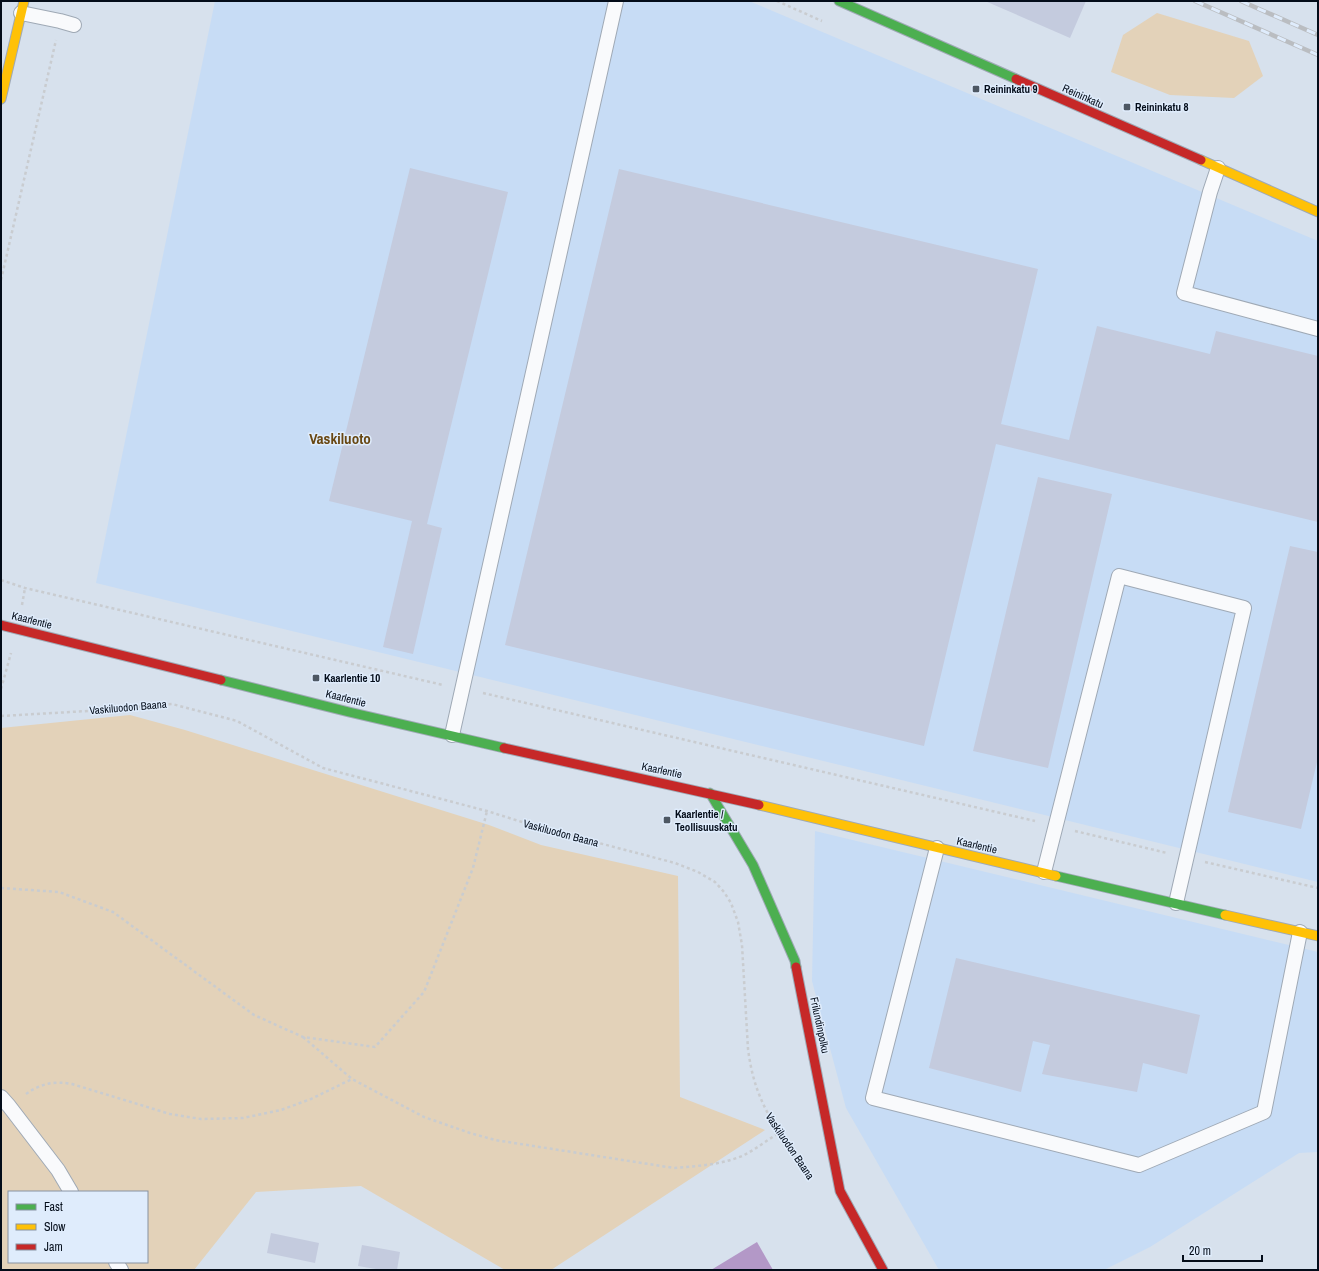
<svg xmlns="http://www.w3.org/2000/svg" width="1319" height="1271" font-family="'Archivo Narrow',sans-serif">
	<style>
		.built { fill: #c7dcf5 }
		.green { fill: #e3d2b9; fill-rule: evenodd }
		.water { fill: #b398c7 }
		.building { fill: #c4cbde }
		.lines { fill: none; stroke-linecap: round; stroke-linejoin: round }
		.lane-casing { stroke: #9fa9b5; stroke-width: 16 }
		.fast-casing { stroke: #9fa9b5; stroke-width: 11 }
		.slow-casing { stroke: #9fa9b5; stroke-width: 11 }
		.jam-casing { stroke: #9fa9b5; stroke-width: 11 }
		.path { stroke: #c9ccd0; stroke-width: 2.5; stroke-dasharray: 3 3; stroke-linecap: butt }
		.lane { stroke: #f9fafc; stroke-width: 14 }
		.fast { stroke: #4caf50; stroke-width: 9 }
		.slow { stroke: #ffc107; stroke-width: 9 }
		.jam { stroke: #c62828; stroke-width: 9 }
		.rail-casing { stroke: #babdc1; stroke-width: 4.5 }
		.rail { stroke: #dfecfc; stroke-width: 3; stroke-dasharray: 9; stroke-linecap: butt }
		.poi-dot { fill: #4d5763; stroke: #dfecfc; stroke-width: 1.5 }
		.labels { text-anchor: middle; stroke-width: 3; stroke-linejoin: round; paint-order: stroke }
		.poi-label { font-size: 11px; font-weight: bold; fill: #030c19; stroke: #dfecfc; text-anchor: start }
		.street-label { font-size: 11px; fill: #030c19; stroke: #dfecfc }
		.district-label { font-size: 15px; font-weight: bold; fill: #684712; stroke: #dfecfc }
	</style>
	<rect width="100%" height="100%" fill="#d7e1ed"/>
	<g class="built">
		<polygon points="215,1 749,1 1318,241 1318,882 96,583"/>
		<polygon points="815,831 1318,952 1318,1152 1299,1153 1150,1247 1104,1270 939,1270 846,1108 812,981"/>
	</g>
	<g class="green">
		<polygon points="1157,13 1249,41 1263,76 1234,98 1170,95 1111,72 1123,35"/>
		<path d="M130,715L185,730L489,825L541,845L678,876L680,1097L765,1130L551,1270H505L361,1186L256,1192L194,1270H1V728ZM9,1192H147V1262H9Z"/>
	</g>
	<polygon class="water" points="757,1242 773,1270 711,1270"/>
	<g class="building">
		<polygon points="985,1 1086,1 1070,38"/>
		<polygon points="410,168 508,192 427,524 442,528 413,654 383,647 412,521 329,501"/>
		<polygon points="619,169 1038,269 1001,424 1069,440 1097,326 1210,354 1216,331 1318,356 1318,522 996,444 924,746 505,645"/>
		<polygon points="1038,477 1112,494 1048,768 973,751"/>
		<polygon points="1290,546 1318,552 1318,758 1301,829 1228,812"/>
		<polygon points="956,958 1200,1015 1187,1074 1143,1063 1137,1092 1042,1074 1050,1045 1033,1041 1021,1092 929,1068"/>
		<polygon points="271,1233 319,1243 315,1263 267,1253"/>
		<polygon points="362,1245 400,1252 397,1270 382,1270 358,1266"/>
	</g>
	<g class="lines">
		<g class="lane-casing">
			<g id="lane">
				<polyline points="21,13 60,21 74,25"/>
				<polyline points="1218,168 1210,192 1184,293 1318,329"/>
				<polyline points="452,735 616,1"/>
				<polyline points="937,848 873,1098 1139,1165 1264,1112 1300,932"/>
				<polyline points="1044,872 1119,576 1244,608 1176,903"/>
				<polyline points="1,1097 9,1106 58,1170 71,1192"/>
				<polyline points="116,1262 121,1270"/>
			</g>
		</g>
		<g class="fast-casing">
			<g id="fast">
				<polyline points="839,1 1016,79"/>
				<polyline points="221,680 349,712 504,748"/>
				<polyline points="710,793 753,865 795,961 796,967"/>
				<polyline points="1056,876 1225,915"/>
			</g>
		</g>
		<g class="slow-casing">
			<g id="slow">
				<polyline points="1,99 24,1"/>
				<polyline points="1201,160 1318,212"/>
				<polyline points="759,805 1056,876"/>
				<polyline points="1225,915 1318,936"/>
			</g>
		</g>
		<g class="jam-casing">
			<g id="jam">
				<polyline points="1016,79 1201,160"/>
				<polyline points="1,625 221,680"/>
				<polyline points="504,748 759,805"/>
				<polyline points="796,967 840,1191 883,1270"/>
			</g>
		</g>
		<g class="path">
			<polyline points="777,1 822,21"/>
			<polyline points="1,280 56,40"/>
			<polyline points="1,580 25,588 443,685"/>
			<polyline points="22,605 25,588"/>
			<polyline points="1,689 11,653"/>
			<polyline points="483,693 1035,821"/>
			<path d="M1,716L88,711L172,704L237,721L323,768L487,811L538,827L675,863L698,872L715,882L724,892L731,903L738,922L742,945L748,1049C750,1064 753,1079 759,1094C771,1125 792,1151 811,1178"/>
			<polyline points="1075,831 1167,853"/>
			<polyline points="1205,862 1318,888"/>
			<polyline points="1,888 59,892 113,912 254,1015 303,1037 375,1047 424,992 473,868 487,811"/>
			<path d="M303,1037L352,1079L424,1117L470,1133L495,1140L674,1168C697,1166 720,1165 742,1156C755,1150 767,1140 779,1133"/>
			<path d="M26,1094C41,1083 55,1081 72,1084L170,1114L201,1119L243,1118L281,1110L311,1099L352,1079"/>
		</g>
		<use href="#lane" class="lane"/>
		<use href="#fast" class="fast"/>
		<use href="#slow" class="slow"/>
		<use href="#jam" class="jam"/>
		<g class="rail-casing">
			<g id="rail">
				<polyline points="1195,1 1318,55"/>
				<polyline points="1241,1 1318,35"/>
			</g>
		</g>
		<use href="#rail" class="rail"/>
	</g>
	<g class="poi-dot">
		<rect x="972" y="85" width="8" height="8" rx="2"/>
		<rect x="1123" y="103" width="8" height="8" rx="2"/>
		<rect x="312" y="674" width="8" height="8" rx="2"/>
		<rect x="663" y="816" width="8" height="8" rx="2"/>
	</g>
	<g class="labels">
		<g class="poi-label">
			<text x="984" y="93">Reininkatu 9</text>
			<text x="1135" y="111">Reininkatu 8</text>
			<text x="324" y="682">Kaarlentie 10</text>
			<text x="675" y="818">Kaarlentie /<tspan x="675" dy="13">Teollisuuskatu</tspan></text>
		</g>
		<g class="street-label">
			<text transform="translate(1083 96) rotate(24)" y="4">Reininkatu</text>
			<text transform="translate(32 620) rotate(14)" y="4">Kaarlentie</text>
			<text transform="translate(346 698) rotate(14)" y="4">Kaarlentie</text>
			<text transform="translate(128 707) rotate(-5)" y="4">Vaskiluodon Baana</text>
			<text transform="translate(662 770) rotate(12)" y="4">Kaarlentie</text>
			<text transform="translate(561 833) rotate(15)" y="4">Vaskiluodon Baana</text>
			<text transform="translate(977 845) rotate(13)" y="4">Kaarlentie</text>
			<text transform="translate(820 1025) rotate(78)" y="4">Frilundinpolku</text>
			<text transform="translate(790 1146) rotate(56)" y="4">Vaskiluodon Baana</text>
		</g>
		<g class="district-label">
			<text x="340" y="444">Vaskiluoto</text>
		</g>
	</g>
	<rect width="1319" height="1271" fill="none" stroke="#030c19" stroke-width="4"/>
	<rect x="8" y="1191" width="140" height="72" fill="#dfecfc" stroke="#8792a1"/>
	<rect x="16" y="1204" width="20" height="6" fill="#4caf50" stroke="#8792a1"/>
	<text x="44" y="1211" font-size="12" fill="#030c19">Fast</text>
	<rect x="16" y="1224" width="20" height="6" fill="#ffc107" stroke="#8792a1"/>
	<text x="44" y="1231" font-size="12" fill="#030c19">Slow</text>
	<rect x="16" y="1244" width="20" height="6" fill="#c62828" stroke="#8792a1"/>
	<text x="44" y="1251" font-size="12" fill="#030c19">Jam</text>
	<path d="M1183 1255v6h79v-6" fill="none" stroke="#030c19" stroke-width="2"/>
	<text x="1189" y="1255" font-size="12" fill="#030c19" stroke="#dfecfc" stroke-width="3" paint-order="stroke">20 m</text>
</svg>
